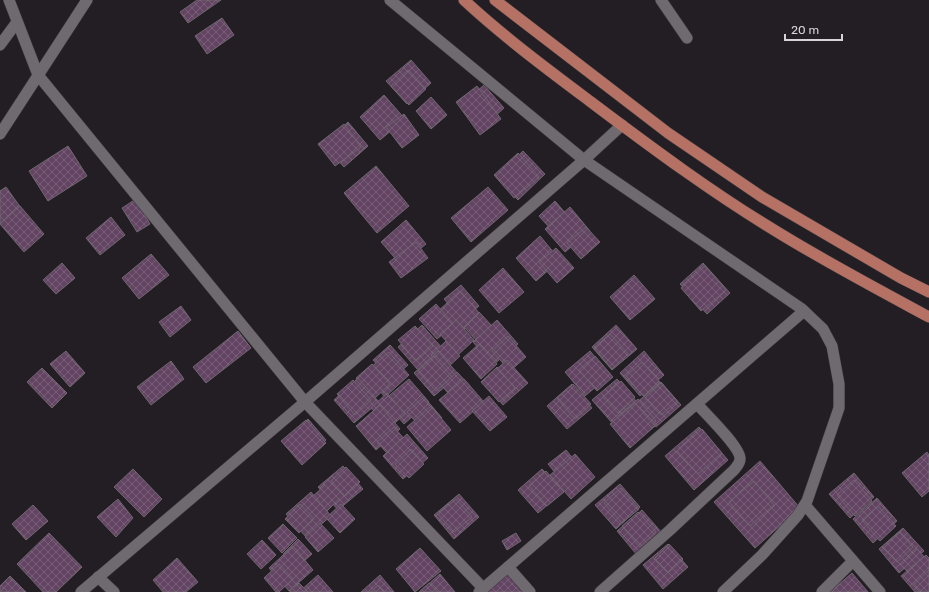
<svg xmlns="http://www.w3.org/2000/svg" width="929" height="592" font-family="Rubik,sans-serif">
	<style>
		.building { fill: url(#building-cross-hatch); stroke: #6e686e }
		.lines { fill: none; stroke-linecap: round; stroke-linejoin: round }
		.minor-casing { stroke: #3d393d; stroke-width: 12 }
		.tertiary-casing { stroke: #3d393d; stroke-width: 12 }
		.primary-casing { stroke: #3d393d; stroke-width: 12 }
		.minor { stroke: #6f6a6f; stroke-width: 11 }
		.tertiary { stroke: #6f6a6f; stroke-width: 11 }
		.primary { stroke: #b47164; stroke-width: 11 }
	</style>
	<defs>
		<pattern id="building-cross-hatch" width="8" height="8" patternUnits="userSpaceOnUse"><rect width="8" height="8" fill="#634463"/><path d="M0 0l8 8M0 8l8-8" fill="none" stroke="#795e79"/></pattern>
	</defs>
	<rect width="100%" height="100%" fill="#231e23"/>
	<g class="building">
		<polygon points="197,0 221,0 188,23 180,12"/>
		<polygon points="222,18 234,35 207,54 195,36"/>
		<polygon points="411,60 431,83 407,104 386,81"/>
		<polygon points="408,70 426,89 409,105 391,86"/>
		<polygon points="484,85 504,108 480,130 460,106"/>
		<polygon points="477,86 501,119 480,135 456,102"/>
		<polygon points="384,95 405,119 380,140 360,117"/>
		<polygon points="431,97 447,115 431,129 416,111"/>
		<polygon points="404,114 419,135 402,148 386,127"/>
		<polygon points="348,122 368,146 344,167 323,144"/>
		<polygon points="344,124 361,147 335,166 318,144"/>
		<polygon points="68,146 87,176 48,201 29,171"/>
		<polygon points="523,151 545,174 518,200 496,177"/>
		<polygon points="518,153 539,177 514,198 494,175"/>
		<polygon points="376,166 409,206 377,233 344,193"/>
		<polygon points="6,187 21,208 0,224 0,191"/>
		<polygon points="488,187 508,210 471,242 451,218"/>
		<polygon points="136,199 150,224 137,232 122,208"/>
		<polygon points="555,201 573,222 557,236 539,216"/>
		<polygon points="20,206 44,234 24,252 0,224"/>
		<polygon points="570,207 590,231 565,252 545,229"/>
		<polygon points="111,217 125,235 100,255 86,238"/>
		<polygon points="406,220 426,244 401,265 381,242"/>
		<polygon points="586,227 600,242 581,259 567,243"/>
		<polygon points="540,236 560,260 536,281 516,258"/>
		<polygon points="416,242 428,258 401,278 389,262"/>
		<polygon points="556,248 574,268 557,283 539,262"/>
		<polygon points="151,254 169,275 139,299 122,278"/>
		<polygon points="62,263 75,278 56,294 43,280"/>
		<polygon points="703,263 730,293 707,314 680,284"/>
		<polygon points="705,266 726,290 701,311 681,288"/>
		<polygon points="503,268 524,292 499,313 479,290"/>
		<polygon points="634,275 655,299 630,320 610,297"/>
		<polygon points="461,285 479,306 462,320 444,299"/>
		<polygon points="460,291 481,315 456,336 436,313"/>
		<polygon points="436,304 454,325 437,339 419,319"/>
		<polygon points="181,306 191,320 170,337 159,322"/>
		<polygon points="479,312 493,327 477,341 464,327"/>
		<polygon points="456,320 474,340 458,355 440,334"/>
		<polygon points="497,320 518,344 493,365 473,342"/>
		<polygon points="422,325 443,349 418,370 398,347"/>
		<polygon points="616,325 637,349 612,370 592,347"/>
		<polygon points="415,326 433,346 416,361 398,340"/>
		<polygon points="238,331 251,348 206,383 193,367"/>
		<polygon points="610,334 628,354 612,369 594,348"/>
		<polygon points="508,336 526,357 510,371 492,351"/>
		<polygon points="446,341 460,356 445,370 431,355"/>
		<polygon points="479,344 497,364 481,379 463,358"/>
		<polygon points="390,345 408,365 391,380 373,360"/>
		<polygon points="66,351 85,373 70,387 50,364"/>
		<polygon points="438,351 459,375 434,396 414,373"/>
		<polygon points="590,351 610,375 585,396 565,372"/>
		<polygon points="644,351 664,375 640,396 620,373"/>
		<polygon points="389,352 409,375 385,397 364,373"/>
		<polygon points="434,356 452,377 436,391 418,371"/>
		<polygon points="595,356 613,377 597,391 579,370"/>
		<polygon points="507,360 528,383 503,405 483,381"/>
		<polygon points="171,361 184,379 151,405 137,387"/>
		<polygon points="642,362 660,382 644,397 626,376"/>
		<polygon points="372,364 390,384 374,399 356,378"/>
		<polygon points="497,367 515,388 499,402 481,382"/>
		<polygon points="42,368 67,393 52,408 27,382"/>
		<polygon points="457,372 471,387 455,401 442,386"/>
		<polygon points="358,378 379,402 354,423 334,400"/>
		<polygon points="409,379 429,402 404,424 384,400"/>
		<polygon points="464,379 484,402 460,423 439,400"/>
		<polygon points="617,379 637,402 613,424 592,400"/>
		<polygon points="353,380 371,400 355,415 337,394"/>
		<polygon points="621,381 635,397 618,413 603,397"/>
		<polygon points="661,382 681,405 656,427 636,403"/>
		<polygon points="661,383 677,401 661,415 645,398"/>
		<polygon points="572,384 592,408 567,429 547,406"/>
		<polygon points="573,384 591,404 575,419 557,398"/>
		<polygon points="387,393 405,414 389,428 371,408"/>
		<polygon points="489,396 507,417 490,431 472,411"/>
		<polygon points="424,397 442,418 425,432 407,412"/>
		<polygon points="638,399 656,421 636,438 618,416"/>
		<polygon points="635,403 655,426 630,448 610,424"/>
		<polygon points="380,405 400,429 376,450 356,426"/>
		<polygon points="431,406 451,430 427,451 407,427"/>
		<polygon points="308,419 326,440 310,454 292,434"/>
		<polygon points="306,420 326,443 302,465 281,441"/>
		<polygon points="394,427 412,448 395,462 377,442"/>
		<polygon points="699,427 728,460 694,490 665,456"/>
		<polygon points="702,429 722,453 698,474 677,451"/>
		<polygon points="407,434 428,458 403,479 383,456"/>
		<polygon points="411,449 424,464 409,478 395,464"/>
		<polygon points="566,450 584,472 566,486 548,464"/>
		<polygon points="927,452 929,455 929,491 922,497 902,473"/>
		<polygon points="575,454 595,477 571,499 550,475"/>
		<polygon points="760,461 800,508 755,548 714,502"/>
		<polygon points="343,466 363,489 338,510 318,487"/>
		<polygon points="346,467 360,482 345,496 331,481"/>
		<polygon points="133,469 162,499 144,517 114,487"/>
		<polygon points="542,469 563,492 538,513 518,490"/>
		<polygon points="546,471 564,492 547,506 529,486"/>
		<polygon points="854,473 874,497 850,518 829,494"/>
		<polygon points="854,480 872,501 855,516 837,495"/>
		<polygon points="754,481 774,505 750,526 729,502"/>
		<polygon points="620,484 640,507 616,529 595,505"/>
		<polygon points="325,485 339,499 324,514 310,499"/>
		<polygon points="621,488 639,509 622,523 604,503"/>
		<polygon points="311,492 331,516 306,537 286,514"/>
		<polygon points="459,494 479,517 454,539 434,515"/>
		<polygon points="877,498 897,521 873,543 853,519"/>
		<polygon points="118,499 133,518 116,537 97,517"/>
		<polygon points="456,499 472,517 454,532 438,514"/>
		<polygon points="300,504 314,519 299,533 285,519"/>
		<polygon points="341,504 355,519 340,533 326,518"/>
		<polygon points="33,505 48,521 26,540 12,524"/>
		<polygon points="878,506 896,526 880,541 862,520"/>
		<polygon points="642,510 662,533 637,555 617,531"/>
		<polygon points="638,512 656,532 640,547 622,526"/>
		<polygon points="320,523 334,538 318,552 305,537"/>
		<polygon points="283,524 297,538 282,553 268,538"/>
		<polygon points="903,528 924,551 899,573 879,549"/>
		<polygon points="899,532 913,547 897,562 882,547"/>
		<polygon points="49,533 82,567 56,592 43,592 17,564"/>
		<polygon points="516,533 521,541 507,550 502,541"/>
		<polygon points="298,539 312,554 296,568 283,554"/>
		<polygon points="262,540 276,555 261,569 247,554"/>
		<polygon points="668,544 688,567 663,589 643,565"/>
		<polygon points="669,544 683,559 668,573 654,559"/>
		<polygon points="293,546 313,570 289,591 269,568"/>
		<polygon points="420,548 441,571 415,592 396,569"/>
		<polygon points="917,549 929,562 929,567 915,580 901,565"/>
		<polygon points="926,555 929,558 929,592 915,592 901,576"/>
		<polygon points="177,558 198,582 186,592 163,592 153,580"/>
		<polygon points="279,564 293,579 279,592 276,592 264,578"/>
		<polygon points="929,570 929,592 922,592 914,584"/>
		<polygon points="852,573 868,592 830,592"/>
		<polygon points="440,574 455,592 419,592"/>
		<polygon points="508,574 524,592 487,592"/>
		<polygon points="318,575 333,592 299,592"/>
		<polygon points="380,575 394,592 361,592"/>
		<polygon points="10,576 26,592 0,592 0,586"/>
		<polygon points="299,583 308,592 289,592"/>
		<polygon points="429,583 438,592 419,592"/>
		<polygon points="378,585 385,592 371,592"/>
	</g>
	<g class="lines">
		<g class="minor-casing">
			<g id="minor">
				<polyline points="9,0 38,75 305,402 483,588"/>
				<polyline points="390,0 584,160 802,309 823,329 832,346 839,384 839,408 807,501 798,515 762,555 723,592"/>
				<polyline points="661,0 687,38"/>
				<polyline points="0,45 17,22"/>
				<polyline points="805,505 880,592"/>
				<polyline points="508,567 530,592"/>
				<polyline points="98,577 114,592"/>
				<polyline points="81,592 305,402 584,160 622,125"/>
				<polyline points="479,592 804,311"/>
				<path d="M600,592L670,530L734,470C736,467 740,464 740,459C741,448 706,414 697,404"/>
				<polyline points="822,592 853,561"/>
			</g>
		</g>
		<g class="tertiary-casing">
			<polyline id="tertiary" points="0,134 87,0"/>
		</g>
		<g class="primary-casing">
			<g id="primary">
				<path d="M464,0C504,37 547,69 591,102C652,148 714,194 779,233C828,263 879,290 929,317"/>
				<polyline points="495,0 668,133 762,197 901,278 929,292"/>
			</g>
		</g>
		<use href="#minor" class="minor"/>
		<use href="#tertiary" class="tertiary"/>
		<use href="#primary" class="primary"/>
	</g>
	<path d="M785 34v6h57v-6" fill="none" stroke="#d7d4d7" stroke-width="2"/>
	<text x="791" y="34" font-size="12" fill="#d7d4d7" stroke="#231e23" stroke-width="3" paint-order="stroke">20 m</text>
</svg>
